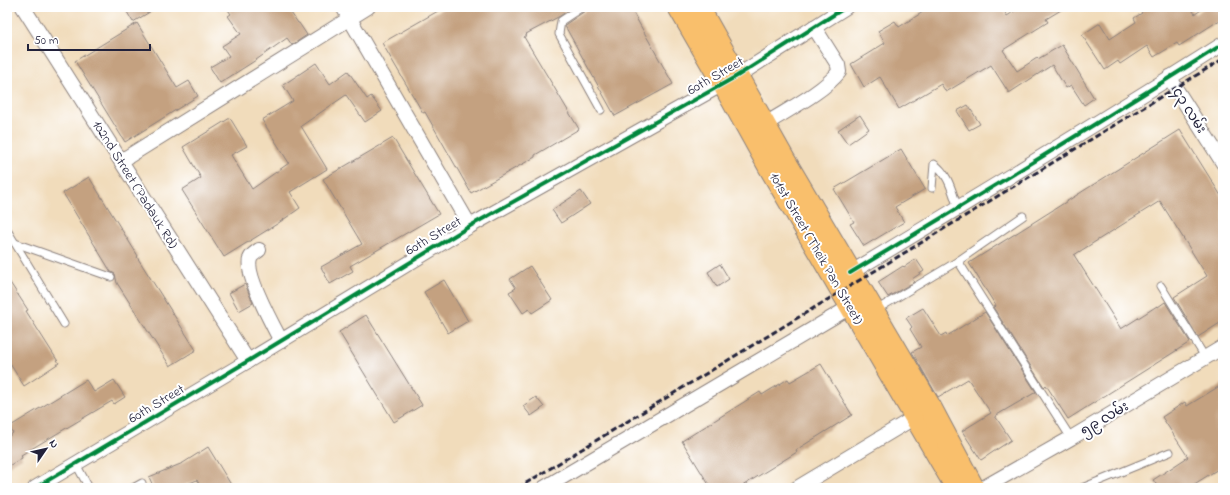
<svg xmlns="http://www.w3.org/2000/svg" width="1230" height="495" font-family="'Indie Flower','Noto Sans Myanmar',sans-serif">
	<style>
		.building { fill: #c4a180 }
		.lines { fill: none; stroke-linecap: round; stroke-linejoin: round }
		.service-casing { stroke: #8a7f7b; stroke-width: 9 }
		.minor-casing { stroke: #8a7f7b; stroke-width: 16 }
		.primary-casing { stroke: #8a7f7b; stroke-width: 24 }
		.service { stroke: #fff; stroke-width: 7 }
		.minor { stroke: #fff; stroke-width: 14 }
		.primary { stroke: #f9bf6c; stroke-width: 22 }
		.rail { stroke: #22223b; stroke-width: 3; stroke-dasharray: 6 3; stroke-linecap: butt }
		.cycleway-casing { stroke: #fff; stroke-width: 6 }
		.cycleway { stroke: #00873e; stroke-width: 4 }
		.labels { text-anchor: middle; stroke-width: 4; stroke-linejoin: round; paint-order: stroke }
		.street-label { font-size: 14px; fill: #22223b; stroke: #fff }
	</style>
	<rect width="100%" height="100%" fill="#fff"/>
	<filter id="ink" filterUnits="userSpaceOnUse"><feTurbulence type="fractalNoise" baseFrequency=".025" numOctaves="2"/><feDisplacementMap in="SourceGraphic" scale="8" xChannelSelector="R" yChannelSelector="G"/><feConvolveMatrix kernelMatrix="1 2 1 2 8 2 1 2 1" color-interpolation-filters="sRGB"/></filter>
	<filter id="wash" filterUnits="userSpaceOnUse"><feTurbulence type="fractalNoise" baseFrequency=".012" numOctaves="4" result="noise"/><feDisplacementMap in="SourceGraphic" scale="16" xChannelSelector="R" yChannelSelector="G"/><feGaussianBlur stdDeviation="0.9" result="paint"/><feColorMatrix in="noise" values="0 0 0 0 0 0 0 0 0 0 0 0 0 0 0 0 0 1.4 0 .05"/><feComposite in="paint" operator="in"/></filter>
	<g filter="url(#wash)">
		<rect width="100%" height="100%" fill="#f1dcbb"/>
		<g id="blocks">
			<g class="building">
				<polygon points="124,7 158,7 133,22"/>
				<polygon points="226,7 287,7 298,23 299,23 307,35 292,45 287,38 256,60 220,83 210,67 229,56 222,46 241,34 228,16 231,14"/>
				<polygon points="445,7 573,7 560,16 526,34 527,35 524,37 579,129 535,155 535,157 471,193 425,112 423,113 382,43"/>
				<polygon points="587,7 630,7 673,84 615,116 565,26 566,24 585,11"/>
				<polygon points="931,7 1002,7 1007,16 1021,7 1066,7 1046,19 1048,22 1003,50 1017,71 1037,58 1038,59 1062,45 1094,98 1084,105 1071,85 1066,88 1052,65 1009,93 991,65 946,92 941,84 899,109 880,77 864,87 851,64 885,43 878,31 895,21 899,27"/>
				<polygon points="1138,7 1190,7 1195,14 1206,7 1223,7 1223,18 1179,46 1177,43 1154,57 1147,46 1120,64 1118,61 1105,70 1082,35 1100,23 1110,39 1136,22 1134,18 1142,13"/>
				<polygon points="137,23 177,88 189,81 198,96 125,142 75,61"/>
				<polygon points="316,63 330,84 348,71 367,99 371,96 382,111 365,122 346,95 301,126 327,169 290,192 300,208 277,224 224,257 182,190 201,178 183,147 230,118 247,146 231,155 252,189 289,163 262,120 293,101 283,85"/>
				<polygon points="968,105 980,124 969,130 957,111"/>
				<polygon points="860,115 869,129 848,144 838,130"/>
				<polygon points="1180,130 1223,199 1223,321 1198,337 1174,297 1207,276 1160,201 1074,255 1121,329 1157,306 1158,307 1165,302 1190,342 1068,419 1046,385 1044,387 993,307 996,306 969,263"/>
				<polygon points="393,138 439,214 350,266 353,271 330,284 321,267 362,244 323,179"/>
				<polygon points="901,149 925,189 895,207 904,222 864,246 850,224 854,222 834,189"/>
				<polygon points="89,177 138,256 137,257 196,350 170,366 117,283 115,274 111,272 63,193"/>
				<polygon points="581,191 590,204 561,223 552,210"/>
				<polygon points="916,259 924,271 912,279 914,282 888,297 878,282 903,266 904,267"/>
				<polygon points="720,264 729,279 717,287 708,272"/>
				<polygon points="530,266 552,300 532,313 529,309 523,313 509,292 516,288 510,279"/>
				<polygon points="7,278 28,310 26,311 59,363 24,386 7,359"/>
				<polygon points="444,280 468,321 448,333 424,292"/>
				<polygon points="245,284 253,303 239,311 229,293"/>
				<polygon points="923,308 941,336 946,333 947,336 985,312 1036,392 995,416 1011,440 981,460 962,431 991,413 968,379 938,397 912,352 921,347 910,329 912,327 906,318"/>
				<polygon points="366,315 422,405 394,422 339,332"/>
				<polygon points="821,364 852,415 796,450 797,452 739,488 711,488 682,441 760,392 762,395 788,379 790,382"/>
				<polygon points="86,380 94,392 114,380 125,397 114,404 112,401 21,455 22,458 7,467 7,432 9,436 13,433 9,427"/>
				<polygon points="1223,384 1223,466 1188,488 1159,488 1153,480 1188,457 1162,417 1185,402 1187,406"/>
				<polygon points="536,397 544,407 531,416 523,406"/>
				<polygon points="208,447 233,488 201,488 197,480 178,488 154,488 149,477 183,463"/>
			</g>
		</g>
	</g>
	<g filter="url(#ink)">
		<use href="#blocks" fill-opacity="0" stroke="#8a7f7b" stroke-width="1"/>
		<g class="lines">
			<g class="service-casing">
				<g id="service">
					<polyline points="582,7 561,21 559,34 601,110"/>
					<path d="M932,188L934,164C949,174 952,192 958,208"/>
					<polyline points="7,230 64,324"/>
					<polyline points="15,243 111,277"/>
					<polyline points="958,261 1023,216"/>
					<polyline points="1161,286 1205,357"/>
					<polyline points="876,310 958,261 1071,438"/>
					<polyline points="76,464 89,488"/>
					<polyline points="133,488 142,483"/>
					<polyline points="1082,488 1170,452"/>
				</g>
			</g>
			<g class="minor-casing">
				<g id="minor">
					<polyline points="23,7 248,361"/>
					<polyline points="343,7 470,226"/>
					<polyline points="1170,77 1176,89 1223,163"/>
					<path d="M764,125C787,110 822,93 839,72L838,65L814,27"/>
					<polyline points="121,161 368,7"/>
					<path d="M259,250C255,253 251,255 250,259C245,274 273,326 281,341"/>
					<path d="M850,273C975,198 1100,122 1223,44"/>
					<polyline points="35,488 248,361 470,226 737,76 846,7"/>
					<polyline points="544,488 850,307"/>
					<polyline points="797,488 922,413"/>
					<polyline points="983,488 1071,438 1223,347"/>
				</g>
			</g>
			<g class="primary-casing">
				<g id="primary">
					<polyline points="679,7 723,83 769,166 957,488"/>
					<polyline points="698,7 784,160 930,407 973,488"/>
				</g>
			</g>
			<use href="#service" class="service"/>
			<use href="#minor" class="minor"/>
			<use href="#primary" class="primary"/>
			<polyline class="rail" points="518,488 1223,59"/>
			<g class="cycleway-casing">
				<g id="cycleway">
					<path d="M850,273C975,198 1100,122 1223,44"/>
					<polyline points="35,488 248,361 470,226 737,76 846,7"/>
				</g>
			</g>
			<use href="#cycleway" class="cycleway"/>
		</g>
	</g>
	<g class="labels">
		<g class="street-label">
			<text transform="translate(715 75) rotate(-30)" y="5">60th Street</text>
			<text transform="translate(1190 110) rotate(58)" y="5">၄၃ လမ်း</text>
			<text transform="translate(136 184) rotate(58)" y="5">102nd Street (Padauk Rd)</text>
			<text transform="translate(433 235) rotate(-31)" y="5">60th Street</text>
			<text transform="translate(817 248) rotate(60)" y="5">101st Street (Theik Pan Street)</text>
			<text transform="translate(156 403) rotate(-31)" y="5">60th Street</text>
			<text transform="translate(1104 418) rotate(-31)" y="5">၅၉ လမ်း</text>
		</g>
	</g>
	<rect width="1230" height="495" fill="none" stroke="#fff" stroke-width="24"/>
	<g transform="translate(46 449) rotate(56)" stroke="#ffffff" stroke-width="3" paint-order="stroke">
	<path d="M0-3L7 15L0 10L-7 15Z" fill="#22223b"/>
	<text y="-6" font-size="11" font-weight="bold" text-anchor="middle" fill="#22223b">N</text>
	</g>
	<path d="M28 44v6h122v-6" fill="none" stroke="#22223b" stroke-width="2"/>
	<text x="34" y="44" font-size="12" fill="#22223b" stroke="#ffffff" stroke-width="3" paint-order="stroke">50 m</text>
</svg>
